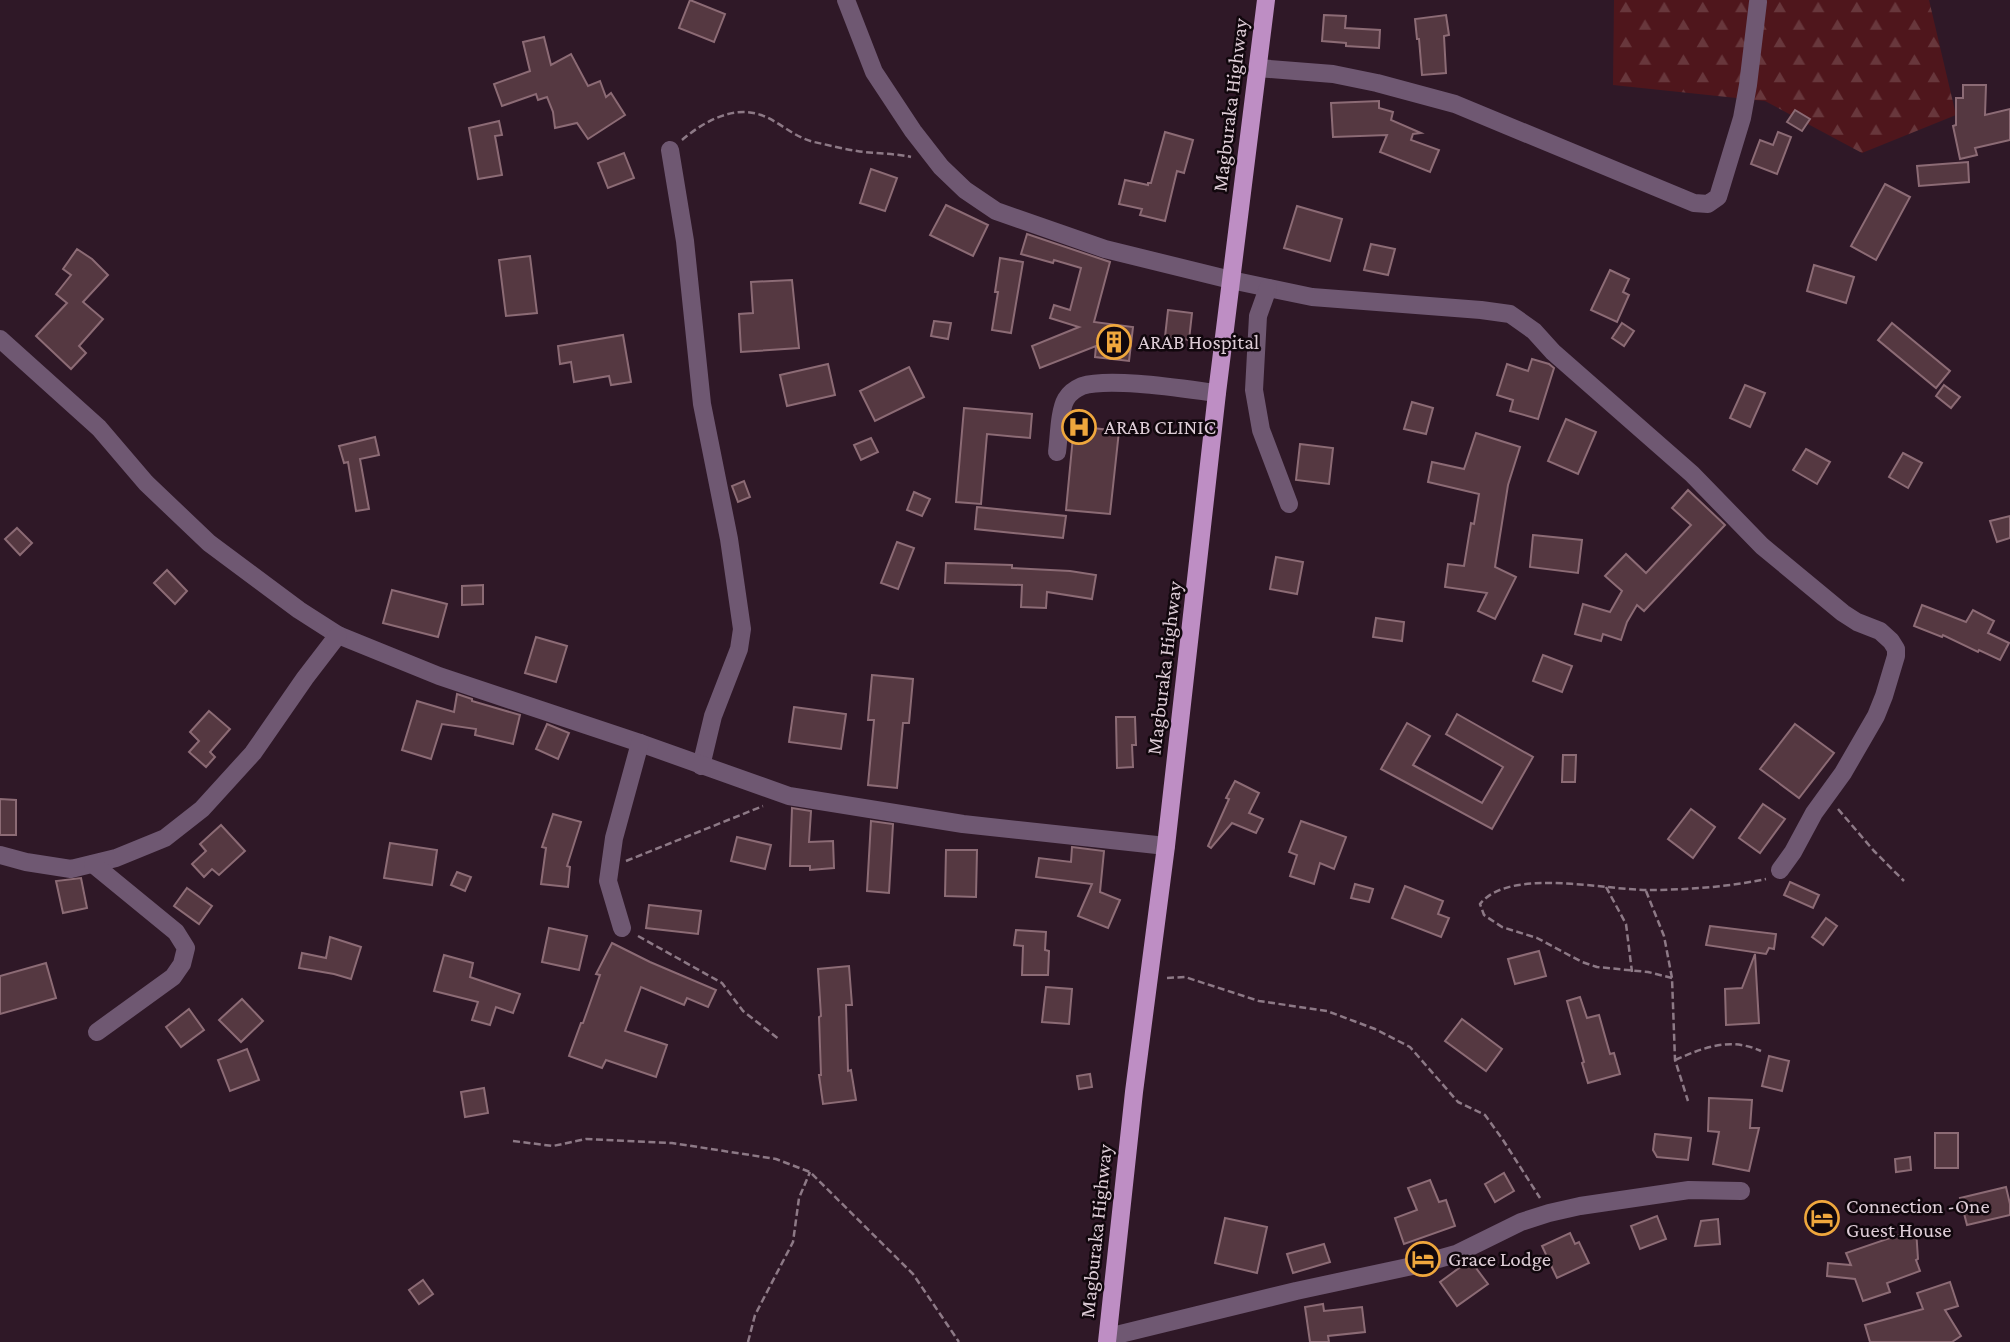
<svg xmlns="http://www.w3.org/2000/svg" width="2010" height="1342" font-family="'Crimson Pro',serif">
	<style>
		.forest { fill: url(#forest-firs) }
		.building { fill: #553841; stroke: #8c6b75; stroke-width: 2 }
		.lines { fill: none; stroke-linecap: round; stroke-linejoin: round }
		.path { stroke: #8d7986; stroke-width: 2.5; stroke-dasharray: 7 3.5; stroke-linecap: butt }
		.minor { stroke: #6f5872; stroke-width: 18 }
		.major { stroke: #be8ec4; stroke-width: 18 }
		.labels { text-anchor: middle; stroke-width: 5; stroke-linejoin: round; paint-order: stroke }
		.street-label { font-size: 21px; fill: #ddccd6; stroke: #11070d }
		.poi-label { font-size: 21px; fill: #ddccd6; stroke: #11070d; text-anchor: start }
	</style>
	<defs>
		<pattern id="forest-firs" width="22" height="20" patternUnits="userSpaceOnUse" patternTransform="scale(1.75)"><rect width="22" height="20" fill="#4f161c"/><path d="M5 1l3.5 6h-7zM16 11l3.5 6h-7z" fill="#68373c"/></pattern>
	</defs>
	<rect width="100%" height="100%" fill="#2f1827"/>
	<polygon class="forest" points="1614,0 1929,0 1956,115 1862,153 1765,101 1613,85"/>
	<g class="building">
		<polygon points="690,0 725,14 714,42 679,28"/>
		<polygon points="1324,15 1346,16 1345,28 1380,30 1379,48 1346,46 1346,43 1322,41"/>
		<polygon points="1446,15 1449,35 1444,36 1446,73 1422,75 1419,39 1417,39 1415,19"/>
		<polygon points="544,37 551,65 571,54 588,86 600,81 606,97 611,93 625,115 588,139 577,123 555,128 553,112 547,97 538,100 536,94 502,106 494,84 530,71 523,42"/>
		<polygon points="1963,85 1986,85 1985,115 2010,109 2010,140 1975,148 1977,155 1960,159 1953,126 1956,125 1956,98 1963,98"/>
		<polygon points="1379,101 1379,108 1393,112 1391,120 1421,133 1413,134 1411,140 1439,150 1430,172 1380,152 1387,135 1333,137 1331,103"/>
		<polygon points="1795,110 1810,119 1802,131 1787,122"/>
		<polygon points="499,121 502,135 495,136 502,175 478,179 469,128"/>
		<polygon points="1165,132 1193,140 1184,173 1177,171 1165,221 1140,215 1142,209 1119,204 1125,180 1148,185 1148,183 1151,183"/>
		<polygon points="1778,132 1791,137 1777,174 1751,164 1760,140 1773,145"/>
		<polygon points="624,153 634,178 608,188 598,163"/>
		<polygon points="1968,162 1969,182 1919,186 1917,166"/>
		<polygon points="871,169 897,178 885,211 860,203"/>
		<polygon points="1885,184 1910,197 1876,260 1851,246"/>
		<polygon points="946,205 988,225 973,256 930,235"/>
		<polygon points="1297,206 1342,219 1330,261 1284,248"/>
		<polygon points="1027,234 1110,262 1094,322 1133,327 1129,361 1095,357 1096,346 1040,368 1032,346 1079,327 1050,318 1054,305 1070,310 1081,268 1054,260 1053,263 1021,254"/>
		<polygon points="1371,244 1395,249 1388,275 1364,270"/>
		<polygon points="77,249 92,259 108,275 83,302 103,319 79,346 86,353 71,369 36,336 67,303 56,294 71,275 63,269"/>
		<polygon points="530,256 537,313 506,316 499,260"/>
		<polygon points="1000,258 1023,262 1011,333 992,330 998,292 995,292"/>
		<polygon points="1814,265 1854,277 1846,303 1807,291"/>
		<polygon points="1610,270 1629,279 1623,292 1629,295 1617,322 1591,310"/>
		<polygon points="792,280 799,348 741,352 739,314 753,313 751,282"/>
		<polygon points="1168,310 1192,313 1189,340 1165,337"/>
		<polygon points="934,321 951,323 948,339 931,336"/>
		<polygon points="1622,323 1634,331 1624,346 1612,338"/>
		<polygon points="1892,323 1950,371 1936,388 1878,340"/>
		<polygon points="623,335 631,382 611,385 609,376 574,382 571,362 560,364 558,346"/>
		<polygon points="1532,359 1549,364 1554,368 1538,419 1510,411 1513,400 1497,395 1507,364 1528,371"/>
		<polygon points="828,364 835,395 787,406 780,375"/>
		<polygon points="909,367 924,397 875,421 860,391"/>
		<polygon points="1745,385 1765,393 1750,427 1730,418"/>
		<polygon points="1944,385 1960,397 1951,408 1936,396"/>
		<polygon points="1412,402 1433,408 1426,434 1404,429"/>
		<polygon points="964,408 1032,414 1030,438 987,434 981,504 956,502"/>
		<polygon points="1566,419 1596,432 1578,474 1548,461"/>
		<polygon points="1074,426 1119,431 1110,514 1066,510"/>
		<polygon points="1476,433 1520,447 1508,485 1495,567 1516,577 1495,619 1478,611 1487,593 1445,587 1448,564 1464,566 1471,523 1474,524 1479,494 1428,482 1432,462 1464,469"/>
		<polygon points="375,437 379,455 360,459 369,509 356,511 348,462 344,463 339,446"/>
		<polygon points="871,438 878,452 861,460 854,445"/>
		<polygon points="1300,444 1333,448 1329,484 1296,480"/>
		<polygon points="1806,449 1830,462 1817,484 1793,470"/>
		<polygon points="1903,453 1922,463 1908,488 1889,477"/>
		<polygon points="744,481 750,497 738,502 732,486"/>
		<polygon points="1688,490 1725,525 1644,611 1637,605 1627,622 1621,640 1603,634 1601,641 1575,634 1583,604 1610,612 1622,591 1605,576 1626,554 1646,573 1691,525 1672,508"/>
		<polygon points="914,492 930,499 922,516 907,510"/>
		<polygon points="977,507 1066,516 1063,538 975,529"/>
		<polygon points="2010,516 2010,538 1997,542 1990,521"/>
		<polygon points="17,528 32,543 20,555 5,539"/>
		<polygon points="1533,535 1582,540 1578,573 1530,567"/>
		<polygon points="897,542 914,548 898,589 881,583"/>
		<polygon points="1276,557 1303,562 1297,594 1270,589"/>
		<polygon points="946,563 1012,565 1012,568 1070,571 1096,575 1092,599 1047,592 1046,608 1021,607 1022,585 945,583"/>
		<polygon points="167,570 187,591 175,604 154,583"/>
		<polygon points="483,585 483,604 462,605 462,586"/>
		<polygon points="392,590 447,604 438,637 383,623"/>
		<polygon points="1922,605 1966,622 1973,610 1994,621 1988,633 2009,643 2000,660 1979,650 1978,652 1943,635 1942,637 1914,626"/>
		<polygon points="1376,618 1404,622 1402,641 1373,637"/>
		<polygon points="536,637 567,646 556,682 525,673"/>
		<polygon points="1543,655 1572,666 1562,692 1533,681"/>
		<polygon points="872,675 913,679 909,723 903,723 897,788 868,785 874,720 868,720"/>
		<polygon points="457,694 472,699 472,701 520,715 513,744 475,735 476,729 442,724 431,759 402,750 417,701 454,712"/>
		<polygon points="794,707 846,714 841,749 789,742"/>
		<polygon points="209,711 230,729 210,752 215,757 206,767 189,752 199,741 190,732"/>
		<polygon points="1457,714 1533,757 1492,829 1381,769 1407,723 1430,736 1413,765 1482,803 1503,767 1446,734"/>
		<polygon points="1116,717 1135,717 1136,745 1132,745 1133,767 1117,768"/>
		<polygon points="547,724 569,733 558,759 536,749"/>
		<polygon points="1795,724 1834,753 1799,798 1760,769"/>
		<polygon points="1563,755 1576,755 1575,782 1562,782"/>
		<polygon points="1235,781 1259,793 1249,813 1263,819 1256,833 1232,823 1211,848 1208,846 1229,799 1226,798"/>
		<polygon points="0,799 16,800 16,835 0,835"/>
		<polygon points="1763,804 1785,819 1760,853 1739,838"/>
		<polygon points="792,808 811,811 809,842 833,841 834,868 810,870 810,866 790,866"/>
		<polygon points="1691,809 1715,827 1693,858 1668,839"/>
		<polygon points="553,814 581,822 567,866 570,867 568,887 541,884 546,848 542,847"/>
		<polygon points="871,821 893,824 889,893 867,891"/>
		<polygon points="1301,821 1346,837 1334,869 1320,863 1314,884 1290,876 1297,855 1289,852"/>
		<polygon points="221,825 245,851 219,875 212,869 204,877 192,864 206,851 200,844"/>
		<polygon points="737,837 771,845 765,869 731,861"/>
		<polygon points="390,843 437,850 432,885 384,878"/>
		<polygon points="1072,847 1104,851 1100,892 1120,900 1108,928 1078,916 1092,884 1036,877 1039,858 1071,862"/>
		<polygon points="946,850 977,850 976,897 945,896"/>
		<polygon points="457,872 471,877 465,891 451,885"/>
		<polygon points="81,878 87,908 63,913 56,881"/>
		<polygon points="1790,882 1819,895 1813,908 1784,895"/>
		<polygon points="1355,884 1373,889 1369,902 1351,898"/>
		<polygon points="1405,886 1443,901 1438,914 1449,918 1441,937 1392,918"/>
		<polygon points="187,888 212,906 199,924 174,906"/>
		<polygon points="649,905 701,911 698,934 646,928"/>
		<polygon points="1826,918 1837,926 1823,945 1812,937"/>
		<polygon points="1710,926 1776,934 1774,949 1769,948 1766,954 1706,945"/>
		<polygon points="549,928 587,936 579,970 542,962"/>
		<polygon points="1016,930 1046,932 1045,950 1049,951 1048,975 1022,975 1023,946 1014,945"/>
		<polygon points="330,937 361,947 351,979 334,974 299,968 302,953 326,958"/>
		<polygon points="612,943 650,962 716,990 708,1007 687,998 684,1005 641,987 625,1031 667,1045 656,1077 606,1060 602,1068 569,1056 581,1023 583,1023 600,975 596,974"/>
		<polygon points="1539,951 1546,976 1515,984 1508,959"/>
		<polygon points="1755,954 1759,1023 1726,1025 1725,989 1742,988"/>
		<polygon points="444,955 473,963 470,977 520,994 513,1013 496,1007 490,1025 472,1020 478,1002 434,991"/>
		<polygon points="46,963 56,998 0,1014 0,976"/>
		<polygon points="849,966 852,1005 846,1005 848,1071 851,1070 856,1100 823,1104 819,1075 821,1075 819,1017 821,1016 818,969"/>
		<polygon points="1046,987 1072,989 1069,1024 1042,1022"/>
		<polygon points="1580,997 1587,1018 1599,1015 1610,1054 1614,1053 1620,1074 1588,1083 1582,1063 1584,1062 1567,1001"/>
		<polygon points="242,999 263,1021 241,1042 219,1020"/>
		<polygon points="189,1009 204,1030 181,1047 166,1027"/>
		<polygon points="1462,1019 1502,1049 1486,1071 1445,1041"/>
		<polygon points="247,1049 259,1080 230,1091 218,1060"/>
		<polygon points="1769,1056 1789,1061 1782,1091 1762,1086"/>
		<polygon points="1090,1074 1092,1087 1079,1089 1077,1076"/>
		<polygon points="484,1088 488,1113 465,1117 461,1092"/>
		<polygon points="1709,1098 1752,1100 1750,1128 1759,1128 1749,1171 1713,1164 1719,1132 1708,1131"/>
		<rect x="1935" y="1133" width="23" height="35"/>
		<polygon points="1655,1134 1691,1138 1688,1160 1657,1157 1653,1150"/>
		<polygon points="1910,1157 1911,1170 1896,1172 1895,1159"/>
		<polygon points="1504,1173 1514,1191 1495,1202 1485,1184"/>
		<polygon points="1430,1180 1439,1202 1446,1200 1455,1226 1404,1244 1395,1218 1417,1210 1408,1188"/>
		<polygon points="2006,1187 2010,1204 2010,1215 1967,1225 1960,1198"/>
		<polygon points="1657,1216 1666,1239 1640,1249 1631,1226"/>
		<polygon points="1225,1218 1267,1227 1257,1273 1215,1263"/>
		<polygon points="1718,1219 1720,1244 1695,1246 1701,1221"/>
		<polygon points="1916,1229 1918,1259 1916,1260 1920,1271 1887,1283 1890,1292 1863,1301 1855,1279 1827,1276 1828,1263 1851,1265 1846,1253"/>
		<polygon points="1570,1233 1575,1244 1579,1242 1589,1263 1557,1278 1542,1246"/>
		<polygon points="1324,1244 1330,1262 1293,1273 1287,1254"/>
		<polygon points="1470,1260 1488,1284 1457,1306 1440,1282"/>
		<polygon points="423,1280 433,1294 419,1304 409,1290"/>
		<polygon points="1950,1282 1958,1306 1945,1310 1961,1336 1952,1342 1870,1342 1865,1325 1923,1309 1917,1293"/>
		<polygon points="1323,1304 1324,1311 1362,1307 1365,1332 1328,1336 1329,1342 1310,1342 1305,1307"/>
	</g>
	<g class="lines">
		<g class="path">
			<path d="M682,140C703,122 733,105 761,115C779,121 793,137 814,142C828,145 843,149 857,151C875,154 894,153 911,157"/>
			<polyline points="1838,809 1874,851 1904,881"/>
			<polyline points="626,861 763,806"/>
			<polyline points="1606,887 1626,924 1632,972"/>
			<polyline points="1646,891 1664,936 1672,978 1675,1060 1688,1101"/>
			<polyline points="638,936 722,983 743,1011 780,1040"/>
			<polyline points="1167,978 1185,977 1259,1001 1327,1011 1375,1029 1410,1047 1458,1102 1485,1115 1503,1140 1540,1198"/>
			<path d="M1672,978L1648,972L1597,967L1582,962L1537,938L1502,927L1484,915L1480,904C1509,867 1604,890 1647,890C1686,890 1727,887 1766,879"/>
			<path d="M1675,1060C1705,1047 1730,1037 1761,1051"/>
			<polyline points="513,1141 553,1146 586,1139 672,1143 776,1159 810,1172 913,1274 959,1342"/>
			<polyline points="748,1342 755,1315 793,1242 799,1198 810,1172"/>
		</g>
		<g class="minor">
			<polyline points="846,0 874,72 913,131 941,167 965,190 996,211 1105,249 1231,280 1312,297 1481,310 1510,314 1534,331 1553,352 1692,474 1762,546 1843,613 1857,622 1880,631 1891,641 1896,649 1896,656 1884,696 1876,716 1843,773 1814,813 1793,852 1780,870"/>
			<polyline points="1258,68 1333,74 1377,83 1455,104 1694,203 1708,204 1718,197 1742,118 1748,85 1758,2"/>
			<polyline points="670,150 685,241 702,404 729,539 742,629 739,649 713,716 701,766"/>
			<polyline points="1268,288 1258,316 1254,390 1261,430 1289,504"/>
			<polyline points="0,339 99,428 146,483 209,543 299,610 338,635 439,676 640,743 789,796 963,824 1166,846"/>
			<path d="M1057,452C1059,438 1059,411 1066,399C1070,392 1075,389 1082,386C1110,377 1185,389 1217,393"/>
			<polyline points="0,855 26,862 71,869 116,858 165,838 202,809 253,753 305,678 338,635"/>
			<polyline points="93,864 176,932 186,948 182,964 173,977 97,1032"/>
			<polyline points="622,928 608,881 614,838 640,743"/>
			<polyline points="1108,1337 1296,1291 1417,1265 1456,1254 1521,1222 1549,1213 1580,1206 1689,1190 1741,1191"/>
		</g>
		<polyline class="major" points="1107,1342 1134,1092 1166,846 1217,393 1266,0"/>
	</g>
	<defs>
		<g id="building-ring" transform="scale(1.75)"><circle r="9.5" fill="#11070d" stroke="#efa73d" stroke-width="1.5"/><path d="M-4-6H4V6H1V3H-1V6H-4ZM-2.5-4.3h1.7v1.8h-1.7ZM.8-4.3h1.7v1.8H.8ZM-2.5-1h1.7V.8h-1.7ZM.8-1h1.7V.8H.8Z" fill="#efa73d"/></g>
		<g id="hospital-ring" transform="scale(1.75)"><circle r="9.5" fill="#11070d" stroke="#efa73d" stroke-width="1.5"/><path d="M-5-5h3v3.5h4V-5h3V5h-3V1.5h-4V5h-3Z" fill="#efa73d"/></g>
		<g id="hotel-ring" transform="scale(1.75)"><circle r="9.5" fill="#11070d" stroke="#efa73d" stroke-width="1.5"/><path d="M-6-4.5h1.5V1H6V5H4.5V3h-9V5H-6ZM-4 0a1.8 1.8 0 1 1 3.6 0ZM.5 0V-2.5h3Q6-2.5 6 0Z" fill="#efa73d"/></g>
	</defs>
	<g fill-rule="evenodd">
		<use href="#building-ring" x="1114" y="342"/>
		<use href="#hospital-ring" x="1079" y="427"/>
		<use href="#hotel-ring" x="1822" y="1218"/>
		<use href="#hotel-ring" x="1423" y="1259"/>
	</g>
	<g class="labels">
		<g class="street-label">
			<text transform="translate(1230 105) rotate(-83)" y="7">Magburaka Highway</text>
			<text transform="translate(1164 668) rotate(-83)" y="7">Magburaka Highway</text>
			<text transform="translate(1096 1231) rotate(-84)" y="7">Magburaka Highway</text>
		</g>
		<g class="poi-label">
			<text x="1138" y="349">ARAB Hospital</text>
			<text x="1104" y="434">ARAB CLINIC</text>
			<text x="1846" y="1213">Connection -One<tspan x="1846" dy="24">Guest House</tspan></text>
			<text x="1448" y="1266">Grace Lodge</text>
		</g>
	</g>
</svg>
